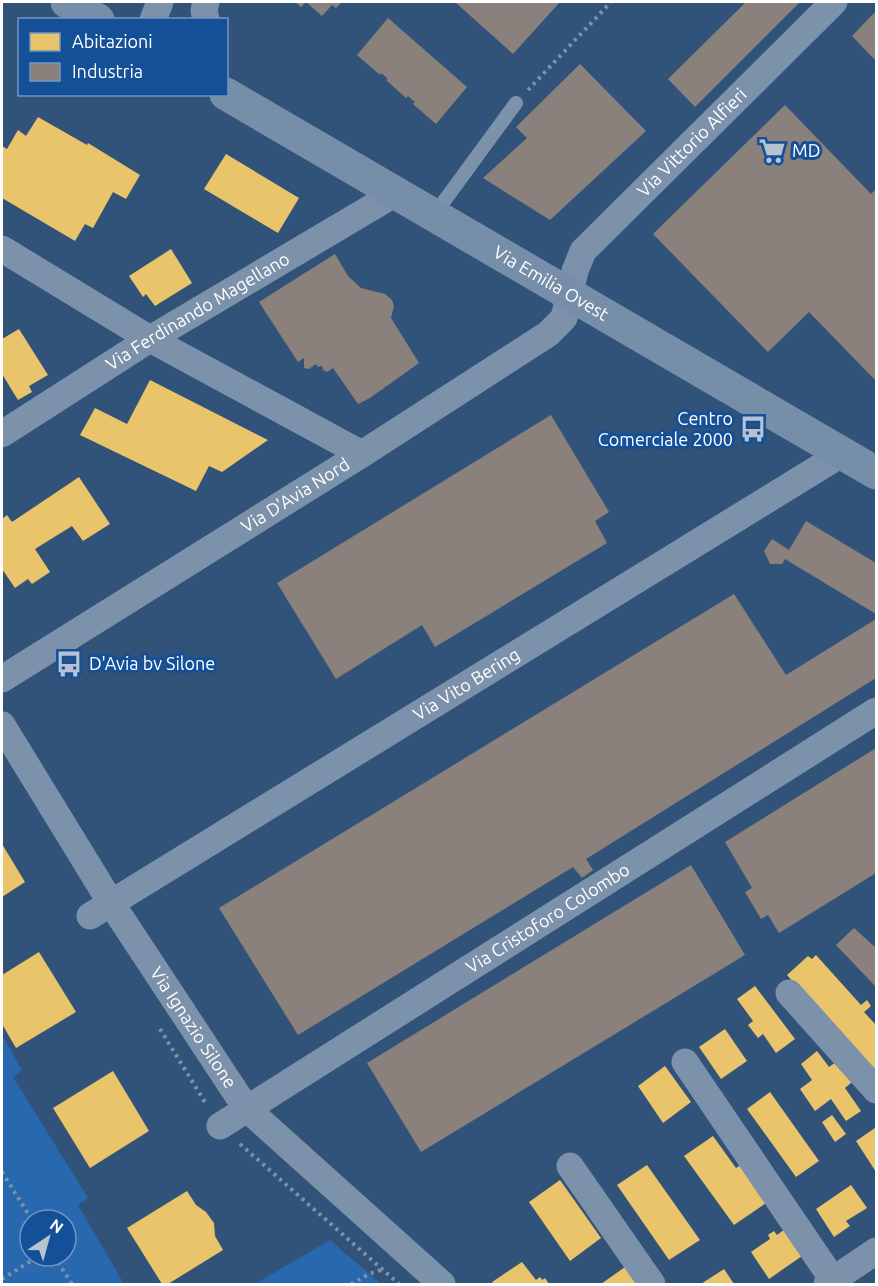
<svg xmlns="http://www.w3.org/2000/svg" width="878" height="1286" font-family="Ubuntu,sans-serif">
	<style>
		.green { fill: #2868ae; fill-rule: evenodd }
		.homes { fill: #e9c46a }
		.industry { fill: #8a817c }
		.lines { fill: none; stroke-linecap: round; stroke-linejoin: round }
		.path { stroke: #7c92ab; stroke-width: 4; stroke-dasharray: 3 4.5; stroke-linecap: butt }
		.lane { stroke: #7c92ab; stroke-width: 14 }
		.street { stroke: #7c92ab; stroke-width: 27 }
		.secondary { stroke: #778ea8; stroke-width: 33 }
		.labels { text-anchor: middle; stroke-width: 6; stroke-linejoin: round; paint-order: stroke }
		.street-label { font-size: 18px; fill: #fff; stroke: #145097 }
		.poi-label { font-size: 18px; fill: #fff; stroke: #145097; text-anchor: start }
	</style>
	<rect width="100%" height="100%" fill="#325379"/>
	<g class="green">
		<path d="M2,1035L22,1070L13,1077L88,1198L78,1205L124,1284H2ZM30,1220H66V1256H30Z"/>
		<polygon points="330,1240 381,1284 255,1284"/>
	</g>
	<g class="homes">
		<polygon points="38,117 87,145 88,143 140,175 126,199 113,192 93,228 85,224 75,241 2,198 2,146 7,149 18,130 26,136"/>
		<polygon points="226,154 299,198 278,233 204,189"/>
		<polygon points="171,249 192,283 155,306 146,294 143,297 129,276"/>
		<polygon points="19,329 48,375 29,386 32,392 18,400 2,374 2,339"/>
		<polygon points="150,380 268,440 222,472 209,466 196,491 80,435 95,408 127,424"/>
		<polygon points="79,477 110,524 83,541 72,526 35,549 50,572 32,584 28,579 15,588 2,569 2,519 7,515 12,522"/>
		<polygon points="2,844 25,882 2,897"/>
		<polygon points="39,952 76,1012 16,1048 2,1024 2,975"/>
		<polygon points="816,955 861,1005 867,1000 871,1006 864,1012 876,1025 876,1067 872,1071 787,975 808,956 812,959"/>
		<polygon points="755,986 795,1039 776,1053 763,1034 758,1038 748,1025 753,1021 737,999"/>
		<polygon points="725,1029 747,1061 721,1079 699,1047"/>
		<polygon points="817,1051 829,1067 836,1062 852,1082 845,1088 861,1111 846,1121 831,1099 815,1111 800,1089 812,1080 801,1064"/>
		<polygon points="665,1066 691,1102 663,1123 638,1086"/>
		<polygon points="113,1071 149,1131 90,1168 53,1108"/>
		<polygon points="770,1092 819,1161 796,1177 747,1109"/>
		<polygon points="832,1115 846,1134 835,1142 822,1122"/>
		<polygon points="875,1128 876,1131 876,1172 856,1141"/>
		<polygon points="713,1136 736,1168 741,1165 766,1203 734,1225 684,1156"/>
		<polygon points="647,1165 700,1240 669,1260 617,1185"/>
		<polygon points="560,1180 601,1238 570,1261 529,1202"/>
		<polygon points="851,1185 867,1208 846,1221 850,1226 834,1237 816,1209"/>
		<polygon points="187,1191 196,1205 206,1212 214,1223 215,1236 223,1250 168,1284 162,1284 127,1228"/>
		<polygon points="785,1229 802,1256 769,1279 751,1252 770,1239 768,1235 774,1231 777,1235"/>
		<polygon points="522,1262 536,1280 540,1277 542,1280 545,1278 549,1284 494,1284 492,1282"/>
		<polygon points="625,1267 636,1283 634,1284 601,1284"/>
		<polygon points="724,1269 734,1284 701,1284 704,1282"/>
	</g>
	<g class="industry">
		<polygon points="295,2 342,2 336,8 332,5 322,16 306,2 301,7"/>
		<polygon points="455,2 560,2 513,54"/>
		<polygon points="746,2 800,2 695,107 668,79"/>
		<polygon points="876,11 876,61 852,36"/>
		<polygon points="388,18 467,87 436,124 413,104 415,102 408,96 406,98 386,80 388,79 381,73 380,75 357,55"/>
		<polygon points="580,64 646,131 550,220 483,178 527,138 516,127"/>
		<polygon points="785,105 871,194 876,189 876,381 809,312 768,352 653,234"/>
		<polygon points="335,254 348,276 361,288 385,294 392,300 394,306 391,318 419,363 370,398 358,404 333,368 327,372 323,370 322,366 318,367 316,364 309,369 304,368 304,358 298,362 259,302"/>
		<polygon points="551,415 609,512 595,521 607,543 435,647 422,625 336,679 277,583"/>
		<polygon points="806,521 876,563 876,614 785,559 782,564 770,564 764,551 772,539 789,550"/>
		<polygon points="734,594 786,675 876,619 876,678 586,859 593,870 582,878 573,867 298,1035 219,908"/>
		<polygon points="876,748 876,873 779,933 768,915 761,919 745,892 752,888 725,842"/>
		<polygon points="691,865 745,955 421,1152 367,1063"/>
		<polygon points="854,928 876,948 876,987 836,945"/>
	</g>
	<g class="lines">
		<g class="path">
			<polyline points="528,90 611,2"/>
			<polyline points="160,1029 206,1104"/>
			<polyline points="240,1144 399,1284"/>
			<polyline points="2,1172 32,1220"/>
			<polyline points="54,1256 72,1284"/>
			<polyline points="2,1279 39,1256"/>
			<polyline points="351,1284 369,1274 381,1270"/>
		</g>
		<polyline class="lane" points="434,215 516,103"/>
		<g class="street">
			<polyline points="206,2 204,10 206,20"/>
			<polyline points="153,20 160,2"/>
			<polyline points="2,249 150,339 362,454"/>
			<path id="s1" d="M2,434L150,339L396,193"/>
			<path id="s2" d="M2,679L362,454L548,334L564,318L575,271L583,251L834,2"/>
			<path id="s3" d="M2,725L111,903L246,1108L442,1284"/>
			<path id="s4" d="M90,916L843,453"/>
			<polyline points="789,993 876,1090"/>
			<polyline points="685,1062 833,1280"/>
			<path id="s5" d="M220,1126L876,711"/>
			<polyline points="570,1166 652,1284"/>
			<polyline points="827,1284 876,1251"/>
		</g>
		<g class="secondary">
			<polyline points="67,2 98,20"/>
			<path id="s6" d="M226,94L876,473"/>
		</g>
	</g>
	<defs>
		<g id="supermarket-bare" transform="scale(2.07)"><path d="M-6-5.5h2.5l.6 2H6L4.5 2H-2.5L-4.4-4H-6ZM-1.5 3.2a1.3 1.3 0 1 0 .1 0ZM3 3.2a1.3 1.3 0 1 0 .1 0Z" fill="#b7c3d0" stroke="#145097" stroke-width="2.5" paint-order="stroke"/></g>
		<g id="bus-bare" transform="scale(2.07)"><path d="M-5-6H5V4H4V6H2V4H-2V6H-4V4H-5ZM-3.5-4V0h7V-4ZM-3.5 1.2v1.5H-2V1.2ZM2 1.2v1.5H3.5V1.2Z" fill="#b7c3d0" stroke="#145097" stroke-width="2.5" paint-order="stroke"/></g>
	</defs>
	<g fill-rule="evenodd">
		<use href="#supermarket-bare" x="772" y="151"/>
		<use href="#bus-bare" x="753" y="429"/>
		<use href="#bus-bare" x="69" y="664"/>
	</g>
	<g class="labels">
		<g class="street-label">
			<text dy="6" stroke="none"><textPath href="#s2" startOffset="892">Via Vittorio Alfieri</textPath></text>
			<text dy="6" stroke="none"><textPath href="#s6" startOffset="376">Via Emilia Ovest</textPath></text>
			<text dy="6" stroke="none"><textPath href="#s1" startOffset="231">Via Ferdinando Magellano</textPath></text>
			<text dy="6" stroke="none"><textPath href="#s2" startOffset="346">Via D'Avia Nord</textPath></text>
			<text dy="6" stroke="none"><textPath href="#s4" startOffset="442">Via Vito Bering</textPath></text>
			<text dy="6" stroke="none"><textPath href="#s5" startOffset="388">Via Cristoforo Colombo</textPath></text>
			<text dy="6" stroke="none"><textPath href="#s3" startOffset="358">Via Ignazio Silone</textPath></text>
		</g>
		<g class="poi-label">
			<text x="792" y="157">MD</text>
			<text x="733" y="425" text-anchor="end">Centro<tspan x="733" dy="21">Comerciale 2000</tspan></text>
			<text x="89" y="670">D'Avia bv Silone</text>
		</g>
	</g>
	<rect width="878" height="1286" fill="none" stroke="#ffffff" stroke-width="6"/>
	<rect x="18" y="18" width="210" height="78" fill="#145097" stroke="#7296c1" stroke-width="1.5"/>
	<rect x="30" y="33" width="30" height="18" fill="#e9c46a" stroke="#7296c1" stroke-width="1.5"/>
	<text x="72" y="48" font-size="18" fill="#ffffff">Abitazioni</text>
	<rect x="30" y="63" width="30" height="18" fill="#8a817c" stroke="#7296c1" stroke-width="1.5"/>
	<text x="72" y="78" font-size="18" fill="#ffffff">Industria</text>
	<g transform="translate(48 1238) rotate(36)"><circle r="28" fill="#145097" stroke="#7296c1" stroke-width="1.5"/>
	<path d="M0-4.5L10 22L0 15L-10 22Z" fill="#b7c3d0"/>
	<text y="-9" font-size="16" font-weight="bold" text-anchor="middle" fill="#ffffff">N</text>
	</g>
</svg>
